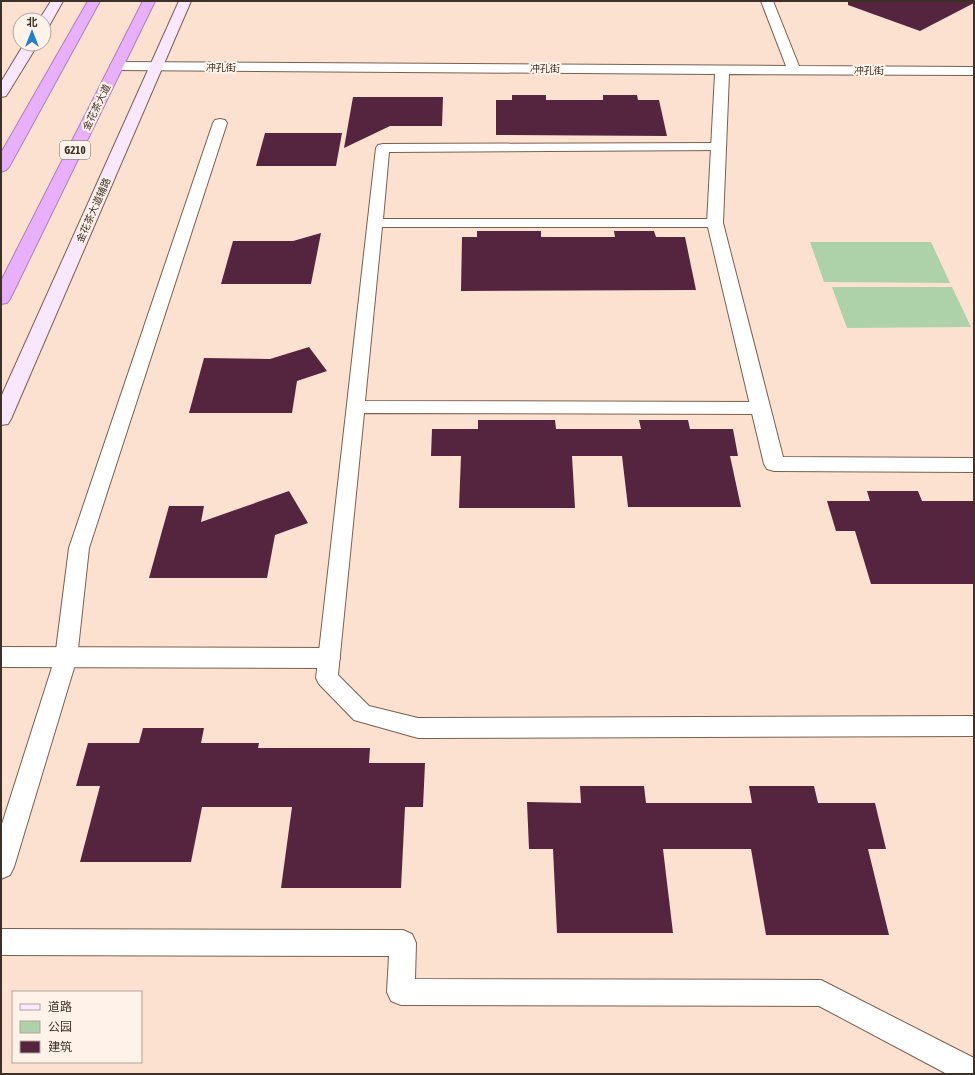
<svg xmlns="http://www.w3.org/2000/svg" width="975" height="1075" font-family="'Asap Condensed','Noto Sans SC',sans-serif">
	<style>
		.green { fill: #add2a9 }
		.building { fill: #552540 }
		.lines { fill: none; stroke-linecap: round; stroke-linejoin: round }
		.lane-casing { stroke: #7b5f4c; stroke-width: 2 }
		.street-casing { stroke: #7b5f4c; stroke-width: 2 }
		.secondary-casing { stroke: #7b5f4c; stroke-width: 2 }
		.highway-casing { stroke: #ac83b2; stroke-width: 2 }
		.lane { fill: #fff; fill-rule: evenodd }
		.street { fill: #fff; fill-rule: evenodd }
		.secondary { fill: #f8e7fe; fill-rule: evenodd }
		.highway { fill: #e8b0fc; fill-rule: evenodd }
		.labels { text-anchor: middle; stroke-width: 4; stroke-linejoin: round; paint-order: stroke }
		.far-street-label { font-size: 10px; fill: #3d3028; stroke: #fff2e9 }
		.shield { fill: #fff2e9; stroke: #776a62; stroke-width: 1 }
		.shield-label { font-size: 11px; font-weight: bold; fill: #3d3028 }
	</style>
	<rect width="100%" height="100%" fill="#fce1d1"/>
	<g class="green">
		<polygon points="810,242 931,242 950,283 824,282"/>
		<polygon points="832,287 952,287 971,327 847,328"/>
	</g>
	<g class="building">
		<polygon points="848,1 974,1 974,3 920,31 848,5"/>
		<polygon points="512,95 546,95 546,100 603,100 603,95 637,95 638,100 659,100 667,136 496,135 496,100 512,100"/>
		<polygon points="353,97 443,97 442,126 390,126 344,148"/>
		<polygon points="265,133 342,133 336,166 256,166"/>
		<polygon points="477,231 541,231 541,237 615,237 614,231 654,231 656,237 685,237 696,290 461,291 462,237 477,237"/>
		<polygon points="321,233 311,284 221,284 233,241 293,241"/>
		<polygon points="309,347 327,371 297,381 292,413 189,413 204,358 270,359"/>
		<polygon points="478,420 555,420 556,429 641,429 639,420 688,420 690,429 733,429 738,456 730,456 741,507 628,507 622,456 572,456 575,508 459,508 461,456 431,456 432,429 478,429"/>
		<polygon points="289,491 308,523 275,535 267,578 149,578 169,506 204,506 201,522"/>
		<polygon points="867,491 918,491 922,501 974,501 974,584 871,584 855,531 836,531 827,501 870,501"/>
		<polygon points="143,728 204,728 201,743 259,743 258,748 370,748 369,763 425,763 423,807 405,807 401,888 281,888 292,807 202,807 191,862 80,862 100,786 76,786 88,743 139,743"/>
		<polygon points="580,786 644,786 646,803 752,803 749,786 814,786 818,803 875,803 886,849 868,849 889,935 766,935 751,849 663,849 673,933 557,933 553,849 529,849 527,802 581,803"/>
	</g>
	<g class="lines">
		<g class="lane-casing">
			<g id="lane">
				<polygon points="220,119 225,120 227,123 89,548 77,658 14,867 10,875 1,879 1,827 55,658 69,548 213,123 215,120"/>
				<polygon points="718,143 723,144 725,147 723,150 389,152 383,219 715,219 720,220 722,223 720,226 715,227 382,227 365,401 760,402 766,404 769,408 766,412 760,414 364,413 338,675 369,706 418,718 974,716 974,736 418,738 354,720 319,684 316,678 376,148 378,145 383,144"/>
				<polygon points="1,929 403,930 412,934 416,943 415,979 821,980 974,1058 974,1074 947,1074 819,1006 401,1005 391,1001 387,992 389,956 1,955"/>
			</g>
		</g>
		<g class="street-casing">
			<g id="street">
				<polygon points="761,1 773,1 799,66 974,67 974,75 729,74 723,223 783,457 974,458 974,472 774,471 767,469 764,464 707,223 715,74 117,70 112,69 110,66 112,63 117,62 786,66"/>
				<polygon points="1,647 328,648 337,651 340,658 337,665 328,668 1,667"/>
			</g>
		</g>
		<g class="secondary-casing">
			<g id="secondary">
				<polygon points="51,1 63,1 49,26 44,27 44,20 39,20"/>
				<polygon points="179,1 191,1 11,419 8,424 1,425 1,397"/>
				<polygon points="24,44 38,44 8,93 6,96 1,97 1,82"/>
			</g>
		</g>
		<g class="highway-casing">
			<g id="highway">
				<polygon points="88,1 100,1 9,167 6,170 1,172 1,153"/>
				<polygon points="143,1 155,1 10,299 7,303 1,304 1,281"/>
			</g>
		</g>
		<use href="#lane" class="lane"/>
		<use href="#street" class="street"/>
		<use href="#secondary" class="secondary"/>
		<use href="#highway" class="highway"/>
	</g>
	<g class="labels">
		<g class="far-street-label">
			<text x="221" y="71">冲孔街</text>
			<text x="545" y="72">冲孔街</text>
			<text x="869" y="74">冲孔街</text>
			<text transform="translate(96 107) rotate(-64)" y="4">金花茶大道</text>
			<text transform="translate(93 210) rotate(-66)" y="4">金花茶大道辅路</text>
		</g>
		<rect class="shield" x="60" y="141" width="30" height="18" rx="3"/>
		<g class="shield-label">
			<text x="75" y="154">G210</text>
		</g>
	</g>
	<rect width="975" height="1075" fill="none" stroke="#3d3028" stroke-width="4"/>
	<rect x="12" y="991" width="130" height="72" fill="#fff2e9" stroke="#b1a49c"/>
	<rect x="20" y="1004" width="20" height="6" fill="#f8e7fe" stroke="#b1a49c"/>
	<text x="48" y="1011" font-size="12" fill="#3d3028">道路</text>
	<rect x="20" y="1021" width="20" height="12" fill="#add2a9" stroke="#b1a49c"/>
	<text x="48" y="1031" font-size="12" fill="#3d3028">公园</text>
	<rect x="20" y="1041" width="20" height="12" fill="#552540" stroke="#b1a49c"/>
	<text x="48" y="1051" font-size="12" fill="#3d3028">建筑</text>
	<g transform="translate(32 32)"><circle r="19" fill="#fff2e9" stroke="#b1a49c"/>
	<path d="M0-3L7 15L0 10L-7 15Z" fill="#237fcc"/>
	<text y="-6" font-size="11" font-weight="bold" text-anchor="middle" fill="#3d3028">北</text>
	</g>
</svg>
